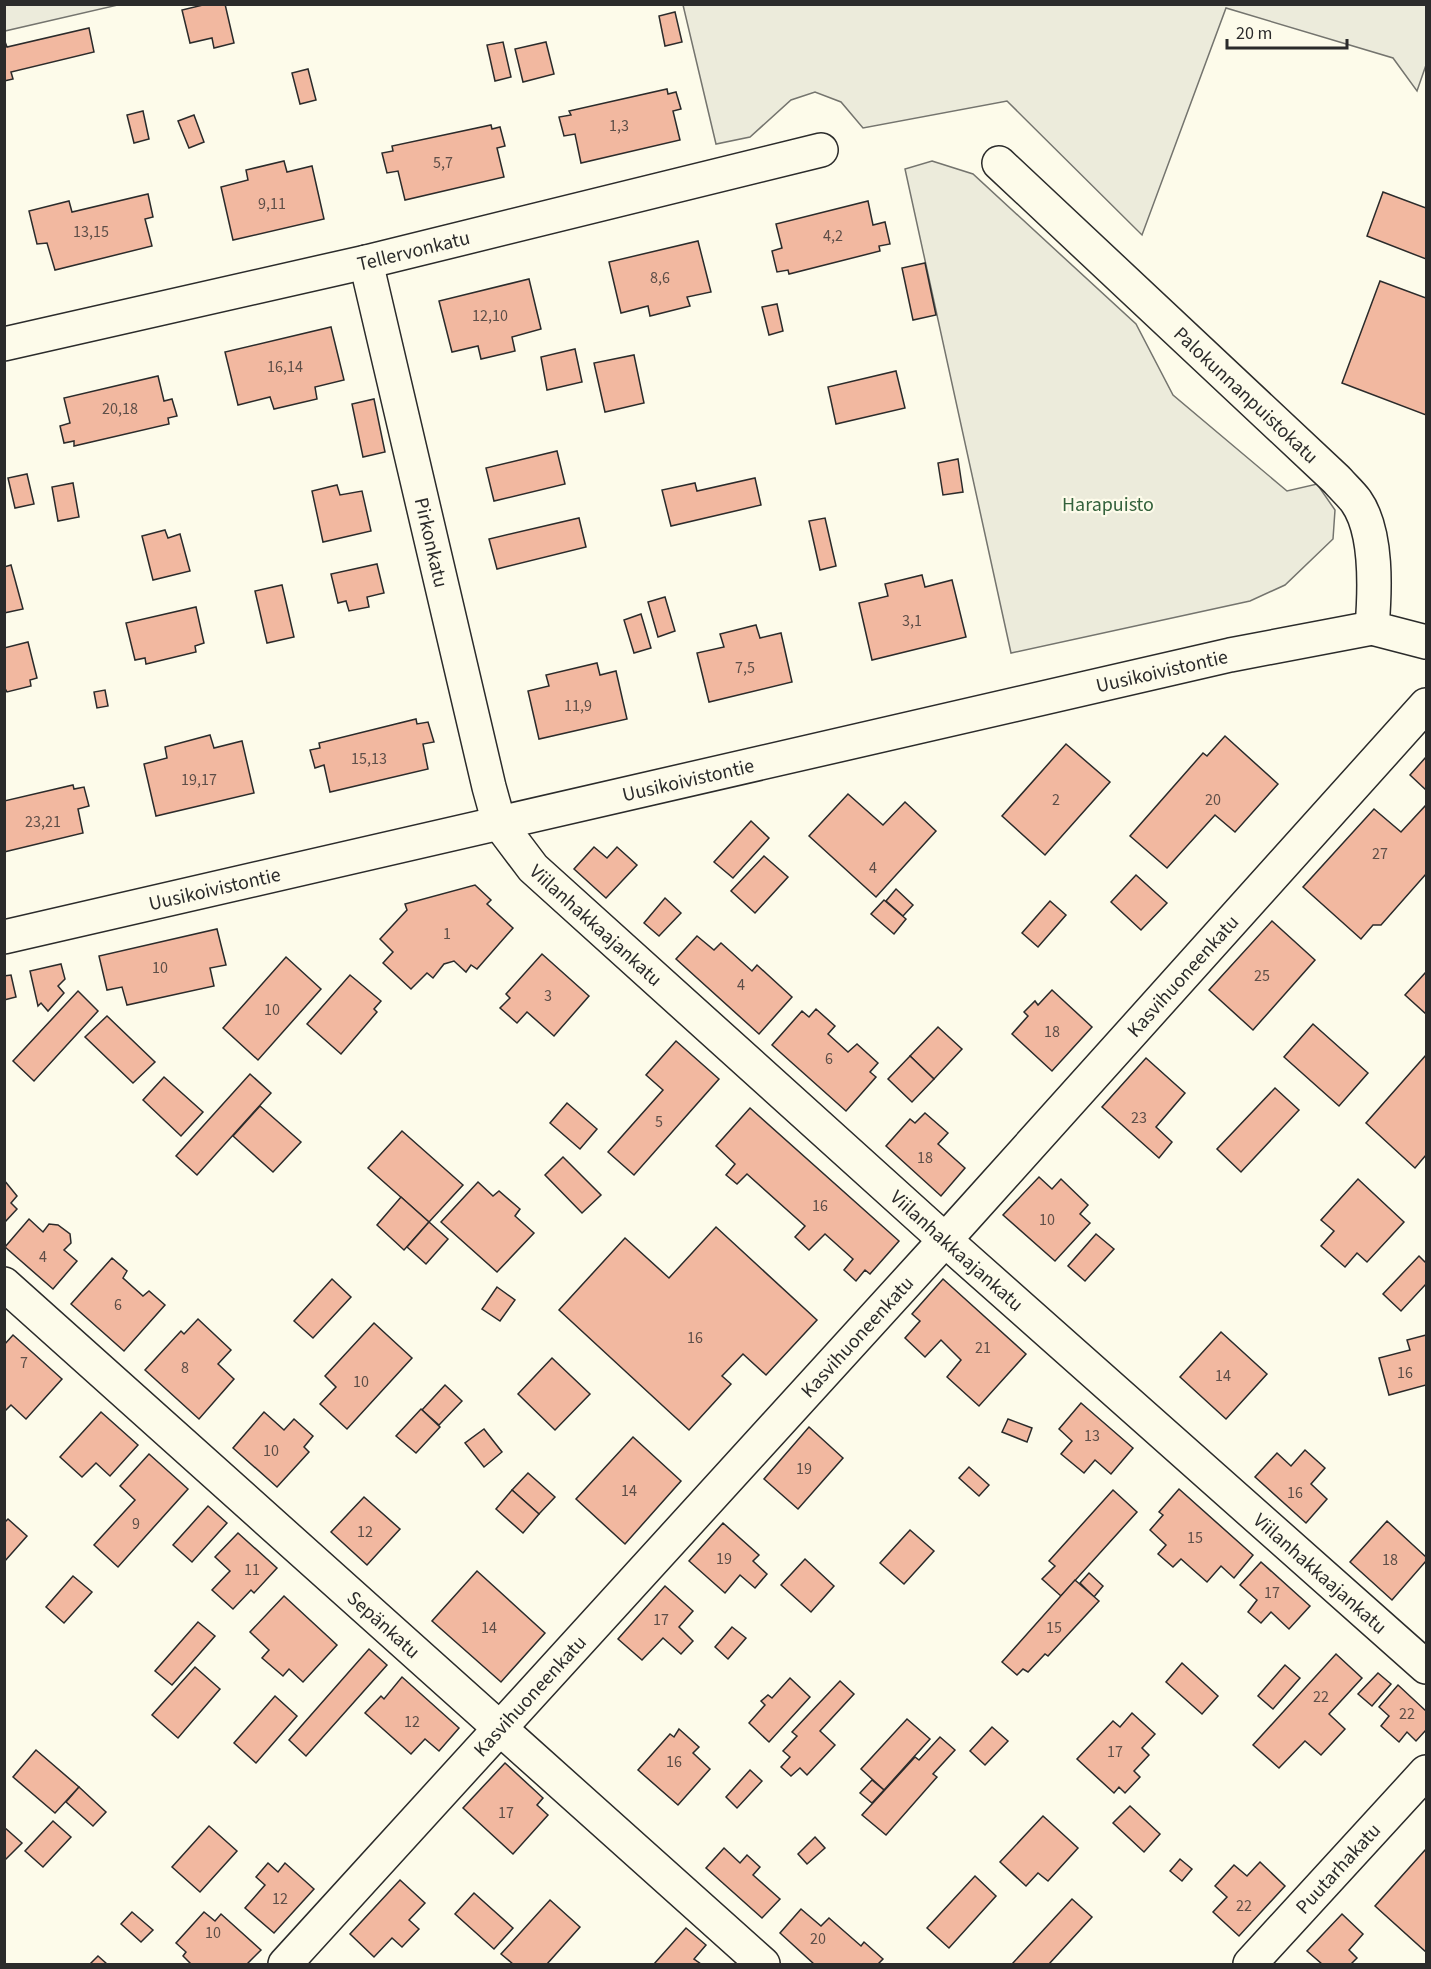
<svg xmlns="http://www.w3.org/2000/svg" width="1431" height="1969" font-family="'Source Sans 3',sans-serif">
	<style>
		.green { fill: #ecebdb; stroke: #74746e; stroke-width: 1.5 }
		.building { fill: #f2b8a0; stroke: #2b2b2b; stroke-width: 1.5 }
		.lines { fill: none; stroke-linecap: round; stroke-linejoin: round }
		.street-casing { stroke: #2b2b2b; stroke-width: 36 }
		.street { stroke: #fdfbea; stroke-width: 33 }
		.labels { text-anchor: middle; stroke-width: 4.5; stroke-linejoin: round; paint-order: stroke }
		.number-label { font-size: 16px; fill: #5d4e48 }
		.street-label { font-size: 20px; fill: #2b2b2b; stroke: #fdfbea }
		.park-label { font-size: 20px; fill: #34623c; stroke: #fdfbea }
	</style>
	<rect width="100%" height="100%" fill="#fdfbea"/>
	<g class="green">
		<polygon points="5,4 118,4 118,5 5,31"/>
		<polygon points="683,5 1426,5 1426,65 1417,91 1393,58 1226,8 1142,235 1007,101 863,128 841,102 815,92 791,100 750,137 716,144"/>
		<polygon points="932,161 973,174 1136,324 1173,395 1287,491 1317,484 1335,510 1333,539 1285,585 1250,601 1011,653 905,169"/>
	</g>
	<g class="building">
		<polygon points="207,4 225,4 234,43 214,48 212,38 190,43 182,10"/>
		<polygon points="675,12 682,42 665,46 659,16"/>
		<polygon points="89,28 94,52 11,72 13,79 4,81 4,39 7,47"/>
		<polygon points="503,42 511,77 495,81 487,45"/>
		<polygon points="546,42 554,74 523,82 515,49"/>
		<polygon points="308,69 316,100 300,104 292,73"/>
		<polygon points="667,89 668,94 676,92 681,109 673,111 680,140 581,163 575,134 564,136 559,117 571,115 569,111"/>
		<polygon points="143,111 149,139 134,143 127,115"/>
		<polygon points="194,115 204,142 189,148 178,121"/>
		<polygon points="491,125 492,129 500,127 505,146 497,148 504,177 405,200 398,171 387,173 382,153 393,151 392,146"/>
		<polygon points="284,161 287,172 312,166 324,219 233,240 221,187 248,180 246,170"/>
		<polygon points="1383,192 1426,208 1426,259 1367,236"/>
		<polygon points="148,194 153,217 145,219 152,246 55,270 47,243 37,244 29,211 69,201 72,212"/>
		<polygon points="868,201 873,225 885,222 890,244 879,246 880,251 789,274 788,270 777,272 772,251 782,248 776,224"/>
		<polygon points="698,241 711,292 687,297 690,306 650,316 648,306 621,313 609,262"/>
		<polygon points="925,263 936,315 913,320 902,268"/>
		<polygon points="529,279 541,329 512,337 515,351 481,359 478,346 452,352 439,301"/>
		<polygon points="1380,281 1426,298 1426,415 1342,383"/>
		<polygon points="777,304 783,331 769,335 762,307"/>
		<polygon points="331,327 344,380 315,387 317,399 274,409 270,397 238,405 225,352"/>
		<polygon points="575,349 582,382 547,390 541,357"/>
		<polygon points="634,355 644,403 605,412 594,363"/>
		<polygon points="896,371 905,408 836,424 828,387"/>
		<polygon points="158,376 164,401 172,399 177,416 168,418 169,424 74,446 74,441 64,443 60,426 70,423 64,398"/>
		<polygon points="374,399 385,452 363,457 352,404"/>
		<polygon points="557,451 565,484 494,501 486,468"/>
		<polygon points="958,459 963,492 943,495 938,463"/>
		<polygon points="27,474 34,504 15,508 8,478"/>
		<polygon points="755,478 761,505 671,526 662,490 695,483 697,491"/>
		<polygon points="73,483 79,517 58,521 52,487"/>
		<polygon points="337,485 340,495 362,491 371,531 323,542 312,491"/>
		<polygon points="579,518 586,547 497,569 489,539"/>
		<polygon points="825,518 836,566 820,570 809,521"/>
		<polygon points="165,530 168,538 180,534 190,571 153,580 142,536"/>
		<polygon points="377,564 384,593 367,597 369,607 349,611 346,601 338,603 331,574"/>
		<polygon points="11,565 23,609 4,613 4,567"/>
		<polygon points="922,575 925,587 952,580 966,637 872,660 859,603 888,596 885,584"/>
		<polygon points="282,585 294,637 267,643 255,591"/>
		<polygon points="665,597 675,631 658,637 648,602"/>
		<polygon points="196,607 204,643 195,646 196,652 146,664 145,658 135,660 126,623"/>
		<polygon points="641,614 651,648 634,653 624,620"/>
		<polygon points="756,625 760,638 781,633 792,682 709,702 697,653 724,647 720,634"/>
		<polygon points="28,642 37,678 30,680 31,686 7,692 4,687 4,648"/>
		<polygon points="597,663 600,675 616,671 627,719 539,739 528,691 549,686 546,675"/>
		<polygon points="105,690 108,706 97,708 94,692"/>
		<polygon points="416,719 417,724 428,722 434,742 423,744 428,769 330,792 324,765 315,768 310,750 320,748 319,743"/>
		<polygon points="210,735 214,748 242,741 254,793 156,816 144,764 167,758 165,747"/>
		<polygon points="1225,736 1278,784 1235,832 1215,815 1167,868 1130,836 1203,753 1207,756"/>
		<polygon points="1066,744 1110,782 1045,855 1002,816"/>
		<polygon points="1426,757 1426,790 1410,775"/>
		<polygon points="73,785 74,789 84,787 89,806 78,809 83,833 4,852 4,801"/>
		<polygon points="848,794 883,825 905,802 936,831 876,897 809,836"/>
		<polygon points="1426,805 1426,874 1381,925 1373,925 1361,939 1303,887 1374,809 1401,832"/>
		<polygon points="751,821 769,838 733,878 714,862"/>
		<polygon points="594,847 607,858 617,847 637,865 606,898 574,869"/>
		<polygon points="764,856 788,877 755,913 731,891"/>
		<polygon points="1136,875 1167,903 1141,930 1111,902"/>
		<polygon points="475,885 491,900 487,904 513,928 477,969 471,965 466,972 454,961 444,964 433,978 427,973 411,989 383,963 393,952 380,939 407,910 405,904"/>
		<polygon points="896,889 913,905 903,916 886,901"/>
		<polygon points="665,898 681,913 659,936 644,923"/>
		<polygon points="884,900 906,919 894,934 871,914"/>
		<polygon points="1050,901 1066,915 1038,947 1022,933"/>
		<polygon points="1272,921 1315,960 1253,1030 1209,990"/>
		<polygon points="217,929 226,965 210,968 214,986 127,1005 122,987 107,990 99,956"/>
		<polygon points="697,936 714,950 721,943 752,971 757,965 792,997 759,1034 676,959"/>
		<polygon points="542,954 589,996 554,1036 527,1012 517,1023 500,1008 510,998 506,994"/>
		<polygon points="286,957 321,989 258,1060 223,1028"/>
		<polygon points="61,964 65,979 58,986 64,993 48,1011 41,1003 38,1006 30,971"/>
		<polygon points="1426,972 1426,1014 1405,995"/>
		<polygon points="11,975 16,997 4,1000 4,976"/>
		<polygon points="350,975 381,1001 374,1009 377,1012 341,1054 307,1024"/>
		<polygon points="1052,990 1092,1027 1052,1071 1012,1034 1028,1016 1024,1012 1035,1001 1038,1005"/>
		<polygon points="78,991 98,1011 34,1081 13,1061"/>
		<polygon points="816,1009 835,1026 828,1034 848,1052 857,1044 878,1063 870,1072 876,1077 846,1111 772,1045 802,1011 809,1017"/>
		<polygon points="107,1016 155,1062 133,1083 85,1037"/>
		<polygon points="1313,1024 1368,1073 1339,1106 1284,1057"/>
		<polygon points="938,1027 962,1049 934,1079 910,1056"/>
		<polygon points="676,1041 719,1079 634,1175 608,1152 663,1090 646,1075"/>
		<polygon points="1426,1055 1426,1155 1415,1168 1366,1123"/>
		<polygon points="910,1056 934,1079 912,1102 888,1079"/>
		<polygon points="1146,1058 1185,1093 1156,1127 1172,1142 1159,1158 1102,1107"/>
		<polygon points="250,1074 271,1093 197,1175 176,1156"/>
		<polygon points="164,1077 203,1112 181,1136 143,1100"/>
		<polygon points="1275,1088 1299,1110 1241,1172 1217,1149"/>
		<polygon points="567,1103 597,1129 580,1149 550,1123"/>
		<polygon points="260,1106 301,1142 273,1172 233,1136"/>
		<polygon points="750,1108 899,1241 870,1274 865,1270 856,1281 844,1270 853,1259 825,1234 809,1250 795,1237 805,1226 747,1174 737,1184 726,1175 735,1164 716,1146"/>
		<polygon points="925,1113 948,1133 938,1144 965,1168 941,1196 886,1146 910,1119 915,1123"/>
		<polygon points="402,1131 463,1185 429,1222 368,1168"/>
		<polygon points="563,1157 601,1195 582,1213 545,1175"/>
		<polygon points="1039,1177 1052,1189 1061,1179 1088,1205 1080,1214 1090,1223 1055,1261 1003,1215"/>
		<polygon points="1358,1179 1404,1222 1367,1262 1357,1253 1345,1267 1321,1246 1334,1231 1321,1220"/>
		<polygon points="4,1180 17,1196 11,1203 17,1209 4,1223"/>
		<polygon points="478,1182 493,1196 499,1191 520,1209 515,1216 534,1233 497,1272 441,1222"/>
		<polygon points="401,1197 429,1222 404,1250 377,1225"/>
		<polygon points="29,1219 43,1232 49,1224 58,1225 70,1234 71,1243 64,1250 77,1261 53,1289 5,1247"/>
		<polygon points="429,1222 448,1239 426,1264 407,1247"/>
		<polygon points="716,1227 817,1320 766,1375 743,1354 722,1376 731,1384 689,1430 559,1310 625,1238 669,1278"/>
		<polygon points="1096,1234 1114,1249 1085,1281 1068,1266"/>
		<polygon points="1419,1256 1426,1263 1426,1284 1401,1311 1383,1294"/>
		<polygon points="112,1258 127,1271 123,1278 143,1296 149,1291 165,1305 124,1351 71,1304"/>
		<polygon points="332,1279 351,1297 313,1338 294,1321"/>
		<polygon points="943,1279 1026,1354 979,1406 947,1377 961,1360 941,1340 925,1357 905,1338 920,1321 912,1314"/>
		<polygon points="497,1287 515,1300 500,1321 482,1309"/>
		<polygon points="198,1319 231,1350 218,1364 234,1379 199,1419 145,1370 181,1331 184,1334"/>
		<polygon points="374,1323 412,1358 347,1429 320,1404 336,1387 325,1376"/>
		<polygon points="1221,1332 1267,1374 1226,1419 1180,1377"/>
		<polygon points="13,1335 62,1379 26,1419 11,1405 4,1412 4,1345"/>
		<polygon points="1426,1335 1426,1385 1389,1395 1379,1358 1410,1350 1407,1340"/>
		<polygon points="552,1358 590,1394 555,1430 518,1394"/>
		<polygon points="445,1385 462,1401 439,1425 422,1410"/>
		<polygon points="1081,1403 1133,1448 1111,1474 1095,1460 1084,1473 1061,1454 1072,1441 1059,1429"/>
		<polygon points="421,1409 440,1427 416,1453 396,1436"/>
		<polygon points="101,1412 138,1445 110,1476 96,1463 82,1477 60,1457"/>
		<polygon points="264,1412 284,1430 294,1419 313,1436 304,1447 309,1452 277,1487 233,1448"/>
		<polygon points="1008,1419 1032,1428 1027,1442 1002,1432"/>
		<polygon points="809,1427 843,1458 798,1509 764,1479"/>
		<polygon points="484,1429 502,1452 484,1467 465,1443"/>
		<polygon points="633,1437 681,1481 625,1544 576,1499"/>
		<polygon points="1305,1450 1325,1468 1311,1484 1327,1499 1306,1523 1255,1477 1277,1453 1291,1466"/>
		<polygon points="149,1454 188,1489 118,1567 94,1545 135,1500 120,1486"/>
		<polygon points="969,1467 989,1485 979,1496 959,1478"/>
		<polygon points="528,1473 555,1497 539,1514 512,1490"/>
		<polygon points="1179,1489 1253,1555 1234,1578 1221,1566 1207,1582 1181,1559 1173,1567 1158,1554 1166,1545 1150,1530 1163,1515 1159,1512"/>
		<polygon points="512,1490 539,1514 523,1533 496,1509"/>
		<polygon points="1113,1490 1137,1512 1061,1596 1042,1579 1055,1566 1049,1561"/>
		<polygon points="364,1497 400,1529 367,1565 331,1532"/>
		<polygon points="208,1506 227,1523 192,1562 173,1545"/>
		<polygon points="8,1519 27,1536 4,1562 4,1523"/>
		<polygon points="1387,1521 1426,1557 1426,1561 1392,1600 1350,1562"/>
		<polygon points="723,1523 759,1555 753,1561 767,1574 755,1588 740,1575 725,1593 689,1561"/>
		<polygon points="910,1530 934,1551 904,1584 880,1563"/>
		<polygon points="238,1533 277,1568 254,1593 251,1590 233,1609 212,1590 230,1571 215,1557"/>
		<polygon points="805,1559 834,1586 811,1612 781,1585"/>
		<polygon points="1261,1562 1310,1606 1289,1629 1271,1612 1261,1623 1248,1612 1257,1600 1240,1585"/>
		<polygon points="477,1571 545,1633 501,1682 432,1621"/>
		<polygon points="1089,1573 1103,1586 1094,1597 1080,1583"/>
		<polygon points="73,1576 92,1592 64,1623 46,1607"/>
		<polygon points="1075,1580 1099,1601 1048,1656 1045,1654 1028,1672 1023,1669 1017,1675 1002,1662"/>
		<polygon points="665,1586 693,1611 679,1627 693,1641 681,1654 663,1638 642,1660 618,1639"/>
		<polygon points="284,1596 337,1645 303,1682 289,1669 283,1676 262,1658 269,1650 250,1632"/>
		<polygon points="198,1622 215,1636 172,1685 155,1671"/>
		<polygon points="732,1627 746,1638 728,1659 715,1647"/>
		<polygon points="369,1649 387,1665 306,1756 289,1740"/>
		<polygon points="1336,1654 1362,1678 1329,1714 1345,1729 1321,1755 1305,1741 1279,1768 1253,1745"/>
		<polygon points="1182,1663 1218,1696 1202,1714 1166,1682"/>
		<polygon points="1285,1665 1300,1678 1273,1709 1258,1696"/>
		<polygon points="195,1667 220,1689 178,1738 152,1715"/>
		<polygon points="1378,1673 1391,1684 1372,1706 1358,1694"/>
		<polygon points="402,1677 459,1728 439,1751 425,1739 411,1754 365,1713 381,1696 384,1699"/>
		<polygon points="790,1678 810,1697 769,1742 749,1723 765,1705 761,1701 768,1695 772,1698"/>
		<polygon points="840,1681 854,1694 820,1731 835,1745 807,1775 800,1768 791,1776 781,1767 790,1757 783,1751 797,1736 792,1732"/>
		<polygon points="1398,1685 1426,1711 1426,1730 1416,1741 1407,1732 1399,1742 1381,1726 1389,1716 1379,1707"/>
		<polygon points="275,1696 297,1716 256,1763 234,1743"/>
		<polygon points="1132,1713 1155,1734 1142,1748 1149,1755 1134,1771 1140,1777 1125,1793 1119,1787 1114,1793 1077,1759 1113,1721 1120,1727"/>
		<polygon points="907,1719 930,1739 884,1790 861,1769"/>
		<polygon points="992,1727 1008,1741 985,1765 970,1751"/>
		<polygon points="679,1729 699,1747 693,1753 710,1769 678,1805 638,1770 670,1734 674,1737"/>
		<polygon points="940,1737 955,1750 933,1774 937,1777 886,1835 862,1815 915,1757 919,1760"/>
		<polygon points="36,1750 79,1787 55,1813 13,1777"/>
		<polygon points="505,1763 543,1798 537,1805 548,1815 513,1854 463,1808"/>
		<polygon points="750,1770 762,1781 737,1808 726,1797"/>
		<polygon points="872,1780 884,1790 872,1803 860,1793"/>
		<polygon points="79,1787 106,1812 93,1826 66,1802"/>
		<polygon points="1130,1806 1160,1834 1144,1852 1113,1823"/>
		<polygon points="1043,1816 1078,1848 1048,1881 1038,1873 1026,1886 1000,1862"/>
		<polygon points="53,1821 71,1837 43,1867 25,1851"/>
		<polygon points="209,1826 237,1851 200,1892 172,1867"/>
		<polygon points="4,1827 22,1843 4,1861"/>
		<polygon points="815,1837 825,1848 807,1864 798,1854"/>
		<polygon points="724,1848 740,1863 747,1855 760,1867 753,1875 780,1899 762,1918 706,1868"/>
		<polygon points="1426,1849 1426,1952 1375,1906"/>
		<polygon points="1180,1859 1192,1869 1182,1881 1170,1871"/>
		<polygon points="1260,1862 1285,1886 1239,1936 1213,1912 1227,1897 1215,1886 1234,1865 1247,1876"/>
		<polygon points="268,1863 278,1872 285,1863 314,1889 274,1933 245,1908 265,1885 256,1877"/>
		<polygon points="975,1876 996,1896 949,1948 927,1928"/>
		<polygon points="400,1880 425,1903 409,1920 419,1929 402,1947 392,1938 374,1957 350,1934"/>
		<polygon points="474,1893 513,1928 494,1949 455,1914"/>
		<polygon points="1072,1899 1092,1917 1049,1964 1012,1964"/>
		<polygon points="550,1900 580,1927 547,1964 513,1964 501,1954"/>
		<polygon points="801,1909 821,1926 829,1918 861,1946 864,1942 883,1959 878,1964 814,1964 780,1933"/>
		<polygon points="132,1912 153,1930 141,1942 121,1924"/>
		<polygon points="204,1912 215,1921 221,1914 261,1950 247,1964 191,1964 183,1956 186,1952 176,1943"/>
		<polygon points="1342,1914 1363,1934 1349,1950 1357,1958 1351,1964 1322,1964 1307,1951"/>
		<polygon points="686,1928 706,1945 694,1959 701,1964 654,1964"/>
		<polygon points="98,1956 107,1964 90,1964"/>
	</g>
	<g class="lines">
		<g class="street-casing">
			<g id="street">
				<path id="s1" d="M999,163L1337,480C1343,487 1350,493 1356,501C1378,532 1375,591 1372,628L1426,642"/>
				<path id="s2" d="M366,262L489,787L499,823L533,868L945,1240L1426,1667"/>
				<path id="s3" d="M4,344L366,262L821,150"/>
				<path id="s4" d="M4,937L1230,655L1372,628"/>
				<path id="s5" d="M4,1284L763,1964"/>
				<path id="s6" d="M285,1964L945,1240L1426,705"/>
				<path id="s7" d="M1250,1964L1426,1772"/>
			</g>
		</g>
		<use href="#street" class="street"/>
	</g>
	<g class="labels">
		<g class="number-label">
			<text x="619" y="131">1,3</text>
			<text x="443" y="168">5,7</text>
			<text x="272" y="209">9,11</text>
			<text x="91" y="237">13,15</text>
			<text x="833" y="241">4,2</text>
			<text x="660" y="283">8,6</text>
			<text x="490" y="321">12,10</text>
			<text x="285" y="372">16,14</text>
			<text x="120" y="414">20,18</text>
			<text x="912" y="626">3,1</text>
			<text x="745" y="673">7,5</text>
			<text x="578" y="711">11,9</text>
			<text x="369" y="764">15,13</text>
			<text x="199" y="785">19,17</text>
			<text x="1056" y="805">2</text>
			<text x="1213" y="805">20</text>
			<text x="43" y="827">23,21</text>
			<text x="1380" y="859">27</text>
			<text x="873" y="873">4</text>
			<text x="447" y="939">1</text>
			<text x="160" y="973">10</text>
			<text x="1262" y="981">25</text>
			<text x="741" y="990">4</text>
			<text x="548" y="1001">3</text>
			<text x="272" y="1015">10</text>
			<text x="1052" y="1037">18</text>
			<text x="829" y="1064">6</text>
			<text x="1139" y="1123">23</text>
			<text x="659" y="1127">5</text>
			<text x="925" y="1163">18</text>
			<text x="820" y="1211">16</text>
			<text x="1047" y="1225">10</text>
			<text x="43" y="1262">4</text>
			<text x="118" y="1310">6</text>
			<text x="695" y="1343">16</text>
			<text x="983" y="1353">21</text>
			<text x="24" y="1368">7</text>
			<text x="185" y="1373">8</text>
			<text x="1405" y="1378">16</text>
			<text x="1223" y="1381">14</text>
			<text x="361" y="1387">10</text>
			<text x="1092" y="1441">13</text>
			<text x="271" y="1456">10</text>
			<text x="804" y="1474">19</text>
			<text x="629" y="1496">14</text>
			<text x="1295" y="1498">16</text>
			<text x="136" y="1529">9</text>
			<text x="365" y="1537">12</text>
			<text x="1195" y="1543">15</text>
			<text x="724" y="1564">19</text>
			<text x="1390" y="1565">18</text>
			<text x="252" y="1575">11</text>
			<text x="1272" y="1598">17</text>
			<text x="661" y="1625">17</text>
			<text x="489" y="1633">14</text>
			<text x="1054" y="1633">15</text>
			<text x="1321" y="1702">22</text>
			<text x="1407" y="1719">22</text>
			<text x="412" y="1727">12</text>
			<text x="1115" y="1757">17</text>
			<text x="674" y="1767">16</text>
			<text x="506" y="1818">17</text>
			<text x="280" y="1904">12</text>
			<text x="1244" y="1911">22</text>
			<text x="213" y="1938">10</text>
			<text x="818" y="1944">20</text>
		</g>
		<g class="street-label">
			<text dy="7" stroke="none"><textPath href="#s3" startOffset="420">Tellervonkatu</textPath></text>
			<text dy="7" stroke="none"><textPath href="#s1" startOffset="339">Palokunnanpuistokatu</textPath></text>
			<text dy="7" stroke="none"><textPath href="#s2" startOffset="288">Pirkonkatu</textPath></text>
			<text dy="7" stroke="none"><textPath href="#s4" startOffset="1188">Uusikoivistontie</textPath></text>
			<text dy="7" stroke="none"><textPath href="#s4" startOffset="702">Uusikoivistontie</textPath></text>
			<text dy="7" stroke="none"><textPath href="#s4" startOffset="216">Uusikoivistontie</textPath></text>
			<text dy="7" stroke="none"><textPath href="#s2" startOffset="718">Viilanhakkaajankatu</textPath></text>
			<text dy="7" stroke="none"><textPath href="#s6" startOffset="1335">Kasvihuoneenkatu</textPath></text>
			<text dy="7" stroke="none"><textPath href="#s2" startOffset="1204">Viilanhakkaajankatu</textPath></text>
			<text dy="7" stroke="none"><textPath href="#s6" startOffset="849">Kasvihuoneenkatu</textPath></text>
			<text dy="7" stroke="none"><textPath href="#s2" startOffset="1690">Viilanhakkaajankatu</textPath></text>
			<text dy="7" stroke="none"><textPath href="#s5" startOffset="510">Sepänkatu</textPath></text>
			<text dy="7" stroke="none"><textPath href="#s6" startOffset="363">Kasvihuoneenkatu</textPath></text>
			<text dy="7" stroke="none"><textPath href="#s7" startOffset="130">Puutarhakatu</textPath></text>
		</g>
		<g class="park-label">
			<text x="1108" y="511">Harapuisto</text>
		</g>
	</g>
	<rect width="1431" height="1969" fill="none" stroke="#2b2b2b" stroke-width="12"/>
	<path d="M1227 39v9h120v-9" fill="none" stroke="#2b2b2b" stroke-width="3"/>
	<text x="1236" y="39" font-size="18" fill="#2b2b2b" stroke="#fdfbea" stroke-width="4.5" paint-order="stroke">20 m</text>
</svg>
